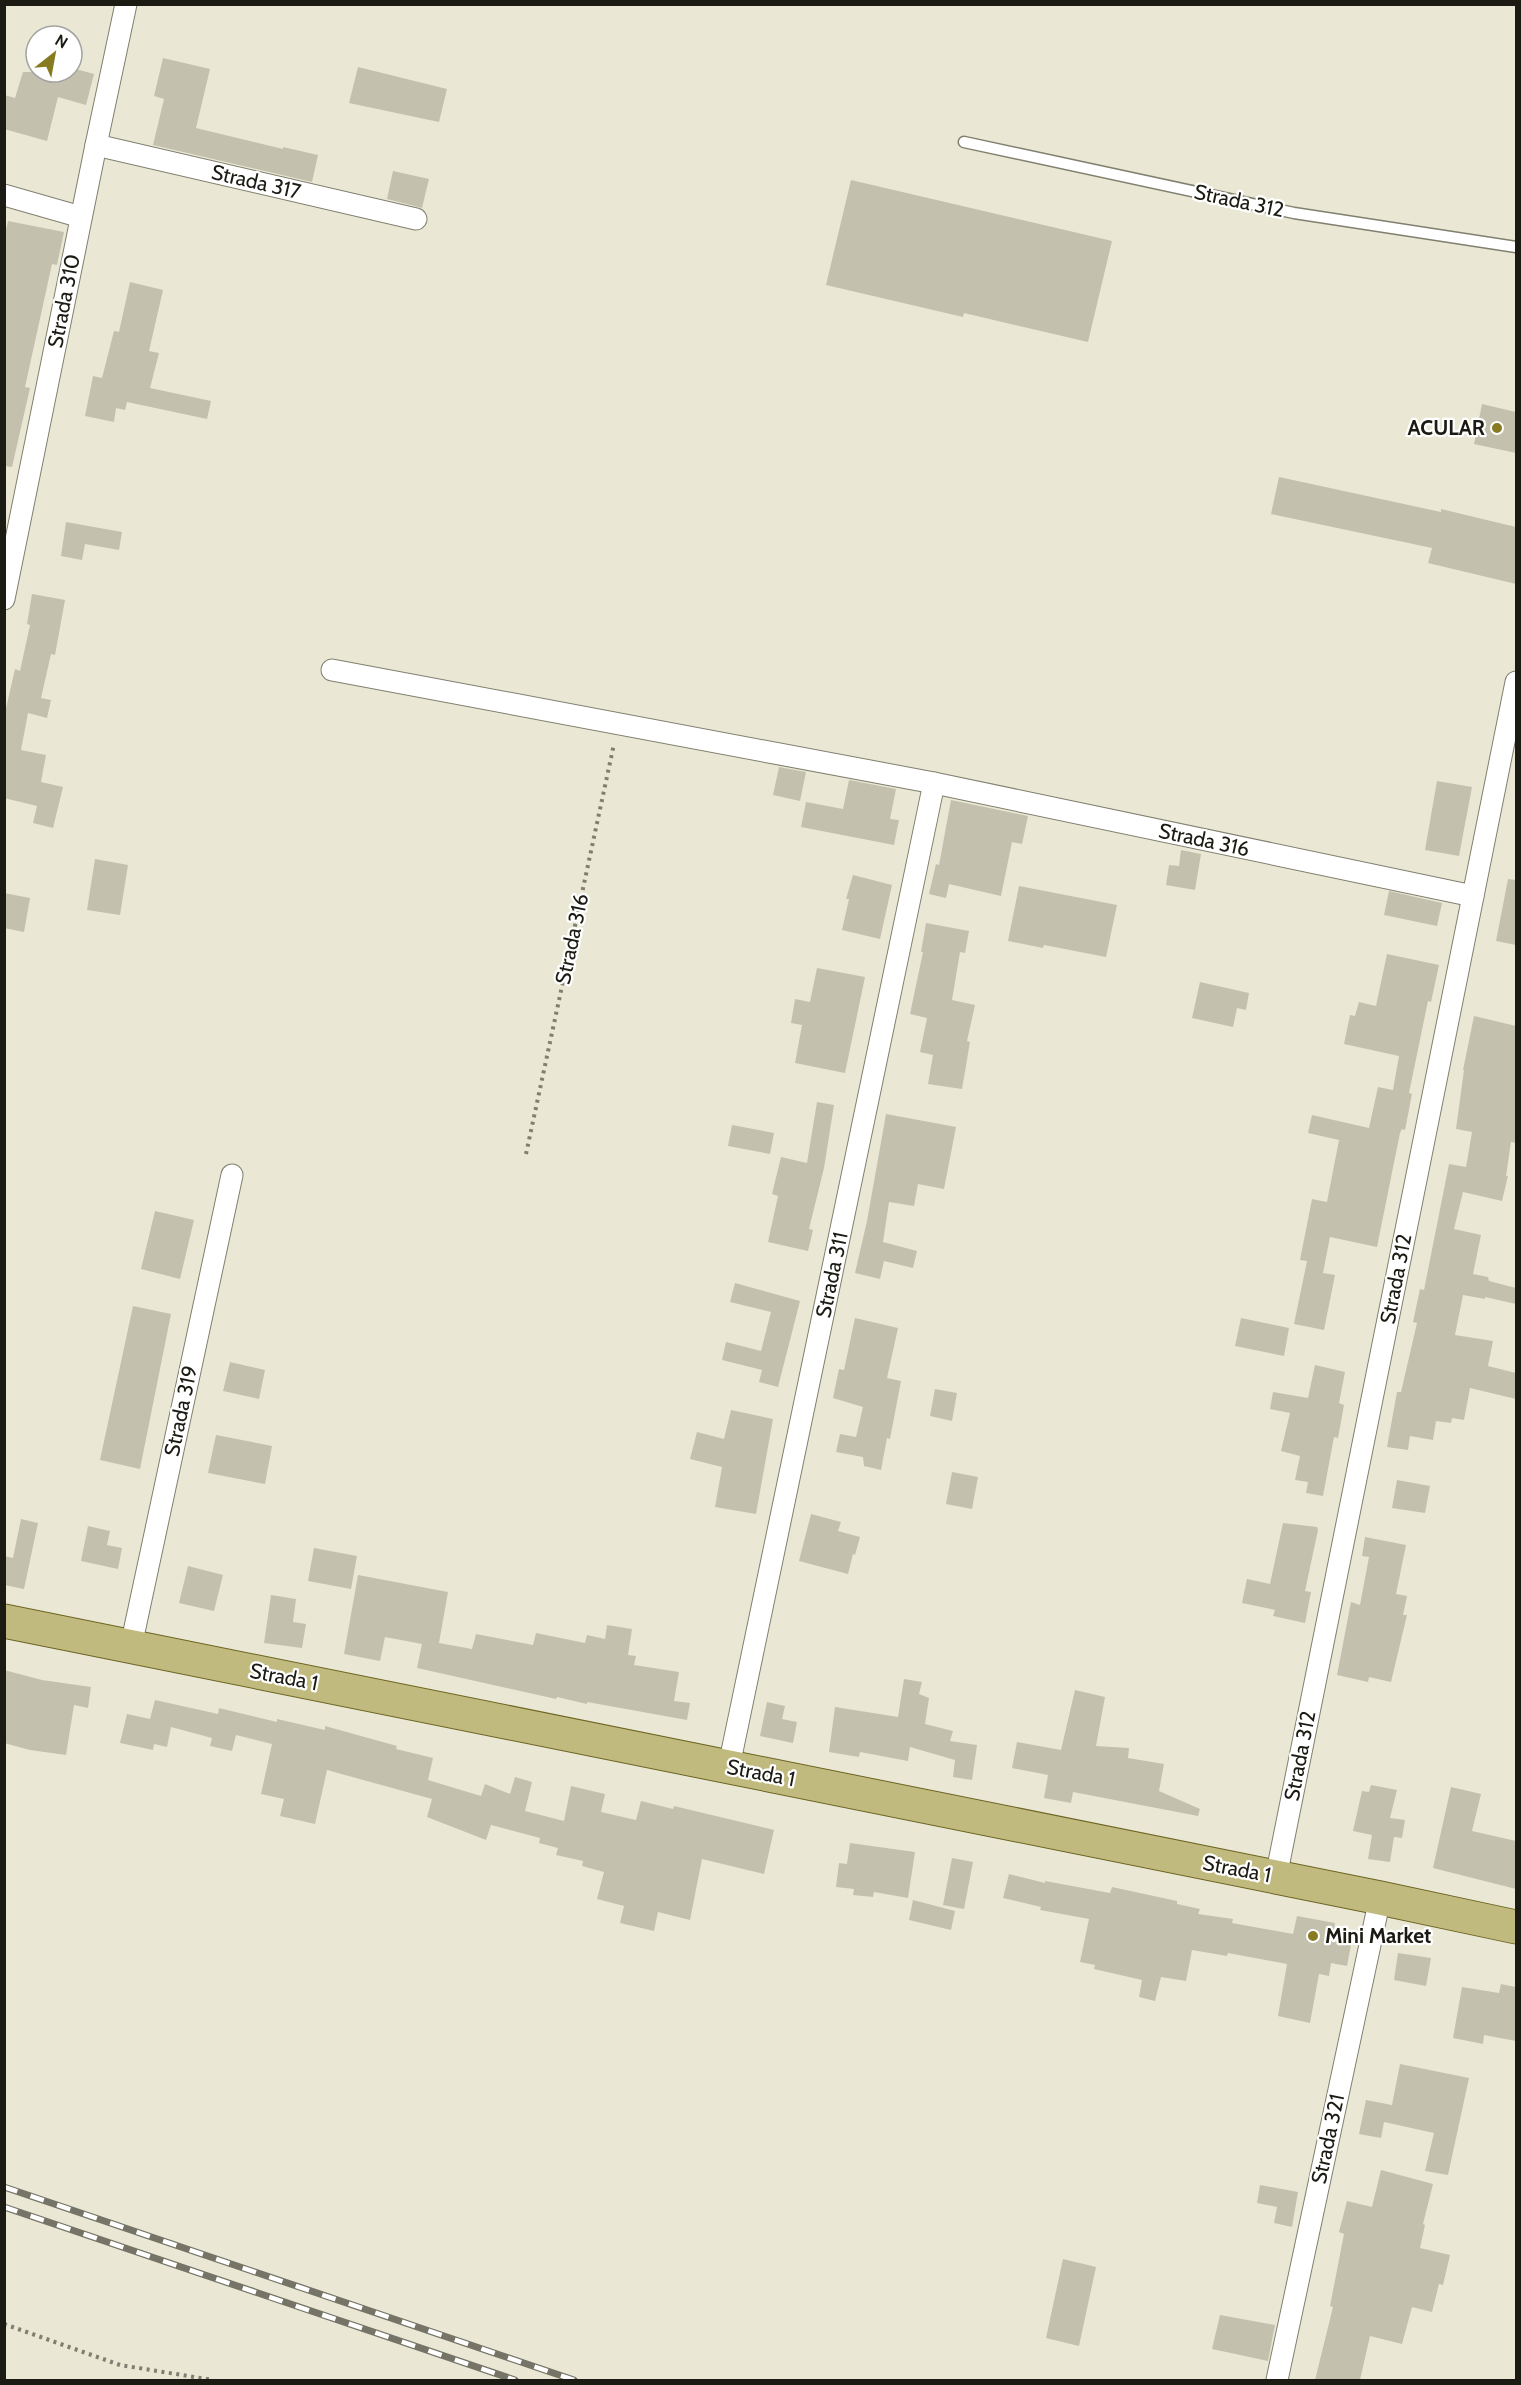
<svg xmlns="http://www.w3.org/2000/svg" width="1521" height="2385" font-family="Cabin,sans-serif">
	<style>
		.building { fill: #c3c1ae }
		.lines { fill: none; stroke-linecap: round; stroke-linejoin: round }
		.service-casing { stroke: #817f6e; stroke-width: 13 }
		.minor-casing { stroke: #817f6e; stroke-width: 23 }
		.primary-casing { stroke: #6c6421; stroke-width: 35 }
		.path { stroke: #7f7e71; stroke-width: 4; stroke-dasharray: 3 4.5; stroke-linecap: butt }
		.service { stroke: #fff; stroke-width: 10 }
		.minor { stroke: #fff; stroke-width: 21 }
		.primary { stroke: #c1ba7f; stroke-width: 33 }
		.rail-casing { stroke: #757467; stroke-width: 7 }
		.rail { stroke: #fff; stroke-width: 4.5; stroke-dasharray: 14; stroke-linecap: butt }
		.poi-dot { fill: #867b21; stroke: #fff; stroke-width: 2 }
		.labels { text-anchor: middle; stroke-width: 4.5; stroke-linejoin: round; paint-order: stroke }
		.street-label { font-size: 21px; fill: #1b1a13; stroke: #fff }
		.poi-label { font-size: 21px; font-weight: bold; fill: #1b1a13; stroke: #fff; text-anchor: end }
	</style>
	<rect width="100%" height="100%" fill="#eae8d5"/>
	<g class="building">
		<polygon points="163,58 210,69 196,128 283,149 283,147 318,155 312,182 153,145 164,99 154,96"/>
		<polygon points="358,67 447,89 439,122 349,103"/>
		<polygon points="72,68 94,74 86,105 58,97 47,141 4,129 4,95 15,98 23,72 72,72"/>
		<polygon points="393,171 429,179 422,208 387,199"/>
		<polygon points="851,180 1112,241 1088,342 964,313 963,317 826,285"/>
		<polygon points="8,221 64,232 57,265 52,264 25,387 30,388 12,467 4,466 4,238"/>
		<polygon points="130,282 163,290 149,351 159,353 150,388 211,401 207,419 127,402 125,410 116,408 114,422 85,416 93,376 102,378 114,331 119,332"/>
		<polygon points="1482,404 1516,412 1516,453 1474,444"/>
		<polygon points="1279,477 1441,512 1441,509 1516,527 1516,584 1428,563 1432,548 1271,514"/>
		<polygon points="66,522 122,532 119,550 85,544 82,560 61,556"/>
		<polygon points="32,594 65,600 55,655 51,654 41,698 51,700 47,718 28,713 21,750 46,755 41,782 63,787 53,828 33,823 37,806 4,798 4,717 15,669 20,671 30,625 27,624"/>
		<polygon points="779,767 806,772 800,801 773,795"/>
		<polygon points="849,780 896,789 890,819 899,820 894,845 801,827 806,802 843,809"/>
		<polygon points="1437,781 1472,787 1459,856 1425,850"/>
		<polygon points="951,800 1028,816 1022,844 1012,842 1001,896 949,884 946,898 929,894 936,864 939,865"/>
		<polygon points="1181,850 1201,854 1195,890 1166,885 1169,865 1179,866"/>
		<polygon points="95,859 128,865 120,915 87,910"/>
		<polygon points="853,875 892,885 880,939 842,930 849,899 846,899"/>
		<polygon points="1508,879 1516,880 1516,945 1496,941"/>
		<polygon points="1019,886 1117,905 1106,957 1044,945 1043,948 1008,941"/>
		<polygon points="1389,891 1442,903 1437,926 1384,915"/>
		<polygon points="4,893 30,898 24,932 4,928"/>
		<polygon points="926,923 969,931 965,953 960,952 952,1000 975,1005 967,1041 970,1042 962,1089 928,1084 933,1055 920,1052 927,1018 910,1014 923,952 921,952"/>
		<polygon points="1387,954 1439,965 1431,1002 1428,1001 1409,1093 1412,1094 1405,1130 1402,1129 1400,1133 1377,1247 1330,1237 1323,1273 1335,1275 1324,1330 1294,1324 1307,1261 1300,1260 1312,1199 1327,1202 1339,1140 1308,1133 1312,1115 1369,1128 1378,1087 1393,1090 1399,1056 1344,1044 1350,1015 1355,1016 1359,1002 1376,1006"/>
		<polygon points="817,968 865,977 845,1073 795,1063 802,1025 791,1023 795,999 810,1002"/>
		<polygon points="1200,982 1249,993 1246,1010 1237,1008 1233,1027 1192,1018"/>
		<polygon points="1474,1016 1516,1026 1516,1143 1511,1142 1506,1176 1508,1176 1502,1201 1463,1192 1454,1229 1481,1235 1473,1274 1488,1277 1489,1281 1516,1288 1516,1304 1485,1297 1485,1299 1463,1295 1455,1335 1493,1341 1488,1366 1516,1373 1516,1399 1470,1388 1464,1420 1452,1418 1451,1423 1436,1421 1433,1440 1410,1436 1408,1450 1387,1447 1397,1392 1401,1392 1417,1323 1413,1322 1420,1289 1424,1290 1449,1164 1466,1167 1472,1132 1456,1129 1464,1070 1463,1070"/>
		<polygon points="817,1102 834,1105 824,1168 809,1229 813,1230 808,1251 768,1242 778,1196 772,1194 781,1157 807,1163"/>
		<polygon points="886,1114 956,1127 944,1189 918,1184 914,1206 889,1202 883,1242 917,1251 913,1268 884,1261 880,1279 855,1273 867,1221"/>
		<polygon points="732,1125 774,1133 770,1154 728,1146"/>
		<polygon points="155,1211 194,1220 180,1279 141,1269"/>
		<polygon points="735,1283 800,1301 778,1387 759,1382 762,1370 722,1360 726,1342 761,1351 771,1312 730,1302"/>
		<polygon points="133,1306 171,1314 140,1469 100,1460"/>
		<polygon points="855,1318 898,1328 887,1378 901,1381 890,1439 887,1438 881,1470 864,1466 863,1457 836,1452 840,1434 856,1437 863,1407 833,1398 839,1369 844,1370"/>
		<polygon points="1241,1318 1289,1328 1284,1356 1235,1346"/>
		<polygon points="230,1362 265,1370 259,1399 223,1391"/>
		<polygon points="1315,1365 1345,1372 1339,1403 1344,1405 1338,1438 1334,1437 1323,1496 1306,1493 1308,1482 1295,1480 1300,1456 1281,1451 1290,1413 1270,1409 1273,1392 1308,1398"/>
		<polygon points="935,1389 957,1393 952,1421 930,1416"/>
		<polygon points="731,1410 773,1419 756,1514 715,1507 722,1467 690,1459 697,1432 724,1439"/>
		<polygon points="216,1435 272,1446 265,1484 208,1473"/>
		<polygon points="952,1472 978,1477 972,1509 946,1504"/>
		<polygon points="1397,1480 1430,1486 1425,1513 1392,1508"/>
		<polygon points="811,1514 841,1522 838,1531 860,1537 855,1555 853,1554 848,1574 799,1561"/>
		<polygon points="21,1519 38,1523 24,1589 4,1585 4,1556 13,1558"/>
		<polygon points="1283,1523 1317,1527 1318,1530 1305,1591 1311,1592 1305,1623 1273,1616 1275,1610 1242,1603 1247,1579 1270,1584"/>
		<polygon points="88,1526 110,1531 107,1545 122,1548 118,1569 81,1561"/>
		<polygon points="1365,1537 1406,1545 1396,1594 1407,1596 1403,1615 1407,1615 1391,1682 1369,1677 1368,1682 1337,1675 1351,1602 1360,1605 1369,1557 1362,1556"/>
		<polygon points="314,1548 357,1556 351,1589 308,1581"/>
		<polygon points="188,1566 223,1575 214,1611 179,1603"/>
		<polygon points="358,1575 448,1592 439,1643 472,1649 476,1634 533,1645 536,1633 585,1643 587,1635 605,1639 607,1625 632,1629 628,1655 636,1656 634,1665 679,1672 674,1701 690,1703 687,1720 587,1702 587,1704 557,1697 556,1699 417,1668 422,1644 385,1637 380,1661 344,1654"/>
		<polygon points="271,1595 296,1599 293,1622 306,1624 302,1648 264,1643"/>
		<polygon points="4,1670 42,1680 91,1687 88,1708 74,1705 66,1755 30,1750 4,1743"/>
		<polygon points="904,1679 922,1682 919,1694 929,1698 925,1724 953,1731 950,1741 977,1745 972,1780 953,1777 955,1760 910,1747 908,1761 860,1752 859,1757 829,1752 835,1707 898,1717"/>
		<polygon points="1075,1690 1105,1697 1096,1746 1129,1748 1128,1758 1164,1764 1159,1791 1200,1809 1198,1816 1073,1792 1071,1803 1044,1798 1048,1775 1012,1768 1017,1742 1061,1750"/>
		<polygon points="155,1700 218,1714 219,1708 277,1722 277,1719 325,1730 325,1726 397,1746 396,1749 433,1758 428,1780 481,1796 485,1784 510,1794 515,1777 532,1782 525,1811 564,1821 571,1786 605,1794 601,1812 636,1820 641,1801 673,1809 674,1806 774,1830 764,1874 702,1859 690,1920 658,1912 654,1931 620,1923 624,1906 597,1899 604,1872 582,1866 583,1861 556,1855 558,1848 539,1843 540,1838 491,1825 486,1840 427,1817 432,1799 327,1770 315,1824 280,1816 284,1799 261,1794 272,1744 236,1735 232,1751 210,1746 212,1738 171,1727 167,1747 154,1744 153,1750 120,1743 127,1714 150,1719"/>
		<polygon points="767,1702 785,1706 782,1719 797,1722 793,1743 760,1736"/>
		<polygon points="1371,1785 1397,1790 1390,1818 1405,1820 1402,1838 1394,1837 1390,1862 1368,1859 1372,1835 1353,1831 1362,1791 1369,1792"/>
		<polygon points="1451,1787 1481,1794 1472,1831 1516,1841 1516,1889 1433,1868"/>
		<polygon points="850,1843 915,1852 908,1898 874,1892 873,1897 853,1895 854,1889 836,1887 839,1863 847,1864"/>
		<polygon points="952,1858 973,1862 964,1909 943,1905"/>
		<polygon points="1009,1874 1045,1883 1045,1881 1110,1893 1112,1887 1177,1901 1177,1904 1200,1909 1198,1914 1233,1919 1232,1923 1293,1934 1297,1916 1335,1923 1333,1936 1352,1940 1347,1966 1331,1963 1329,1976 1319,1974 1310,2023 1278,2016 1287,1964 1228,1953 1227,1956 1192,1950 1186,1981 1161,1977 1155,2001 1139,1997 1142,1980 1094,1969 1095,1965 1080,1962 1089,1919 1040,1910 1041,1907 1003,1898"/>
		<polygon points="913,1900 955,1911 951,1930 909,1920"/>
		<polygon points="1398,1953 1431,1958 1426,1986 1394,1980"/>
		<polygon points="1501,1984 1516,1987 1516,2041 1484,2035 1483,2044 1453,2038 1462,1987 1499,1993"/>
		<polygon points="1400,2064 1469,2078 1448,2175 1425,2171 1434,2133 1384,2122 1381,2138 1359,2134 1366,2100 1392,2105"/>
		<polygon points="1381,2170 1433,2184 1423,2224 1425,2225 1420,2248 1450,2255 1443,2285 1439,2284 1432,2312 1412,2307 1402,2344 1370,2336 1360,2380 1315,2380 1333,2307 1330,2306 1344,2234 1339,2232 1347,2201 1372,2207"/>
		<polygon points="1260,2185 1298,2192 1292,2227 1274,2223 1277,2207 1257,2203"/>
		<polygon points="1063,2259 1096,2267 1079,2346 1046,2338"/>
		<polygon points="1220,2315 1275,2325 1268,2361 1212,2349"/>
	</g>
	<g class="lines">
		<g class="service-casing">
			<polyline id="service" points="964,142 1294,213 1516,247"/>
		</g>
		<g class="minor-casing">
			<g id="minor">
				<polyline points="96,145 416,219"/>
				<polyline points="4,195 81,217"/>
				<polyline points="4,599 96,145 126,4"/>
				<polyline points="332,670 934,783 1473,896"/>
				<polyline points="131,1646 232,1175"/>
				<polyline points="729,1766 934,783"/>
				<polyline points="1276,1877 1516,682"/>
				<polyline points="1277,2380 1380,1898"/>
			</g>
		</g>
		<g class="primary-casing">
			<polyline id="primary" points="4,1621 1380,1898 1516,1927"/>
		</g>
		<g class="path">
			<polyline points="526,1154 614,744"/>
			<polyline points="4,2324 120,2365 213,2380"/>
		</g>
		<use href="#service" class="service"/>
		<use href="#minor" class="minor"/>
		<use href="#primary" class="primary"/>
		<g class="rail-casing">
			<g id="rail">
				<polyline points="4,2187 574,2380"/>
				<polyline points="4,2207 515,2380"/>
			</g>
		</g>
		<use href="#rail" class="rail"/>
	</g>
	<g class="poi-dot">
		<circle cx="1497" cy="428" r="6"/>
		<circle cx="1313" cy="1936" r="6"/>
	</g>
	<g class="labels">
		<g class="street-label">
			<text transform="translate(256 182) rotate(13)" y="7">Strada 317</text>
			<text transform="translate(1239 201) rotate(12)" y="7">Strada 312</text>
			<text transform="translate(64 301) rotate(-79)" y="7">Strada 310</text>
			<text transform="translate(1204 840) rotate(12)" y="7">Strada 316</text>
			<text transform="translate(572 939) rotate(-78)" y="7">Strada 316</text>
			<text transform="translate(832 1275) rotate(-78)" y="7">Strada 311</text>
			<text transform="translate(1396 1279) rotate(-79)" y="7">Strada 312</text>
			<text transform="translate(181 1411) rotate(-78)" y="7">Strada 319</text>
			<text transform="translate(284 1677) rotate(11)" y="7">Strada 1</text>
			<text transform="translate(1300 1756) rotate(-79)" y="7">Strada 312</text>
			<text transform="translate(761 1773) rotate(11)" y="7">Strada 1</text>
			<text transform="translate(1237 1869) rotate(11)" y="7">Strada 1</text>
			<text transform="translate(1328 2139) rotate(-78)" y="7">Strada 321</text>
		</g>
		<g class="poi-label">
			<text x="1485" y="435">ACULAR</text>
			<text x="1325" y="1943" text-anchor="start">Mini Market</text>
		</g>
	</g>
	<rect width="1521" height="2385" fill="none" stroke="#1b1a13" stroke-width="12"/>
	<g transform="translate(54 54) rotate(31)"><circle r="28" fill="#ffffff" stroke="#a4a3a1" stroke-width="1.5"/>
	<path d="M0-4.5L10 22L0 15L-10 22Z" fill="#867b21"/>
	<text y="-9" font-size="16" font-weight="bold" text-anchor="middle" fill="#1b1a13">N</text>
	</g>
</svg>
